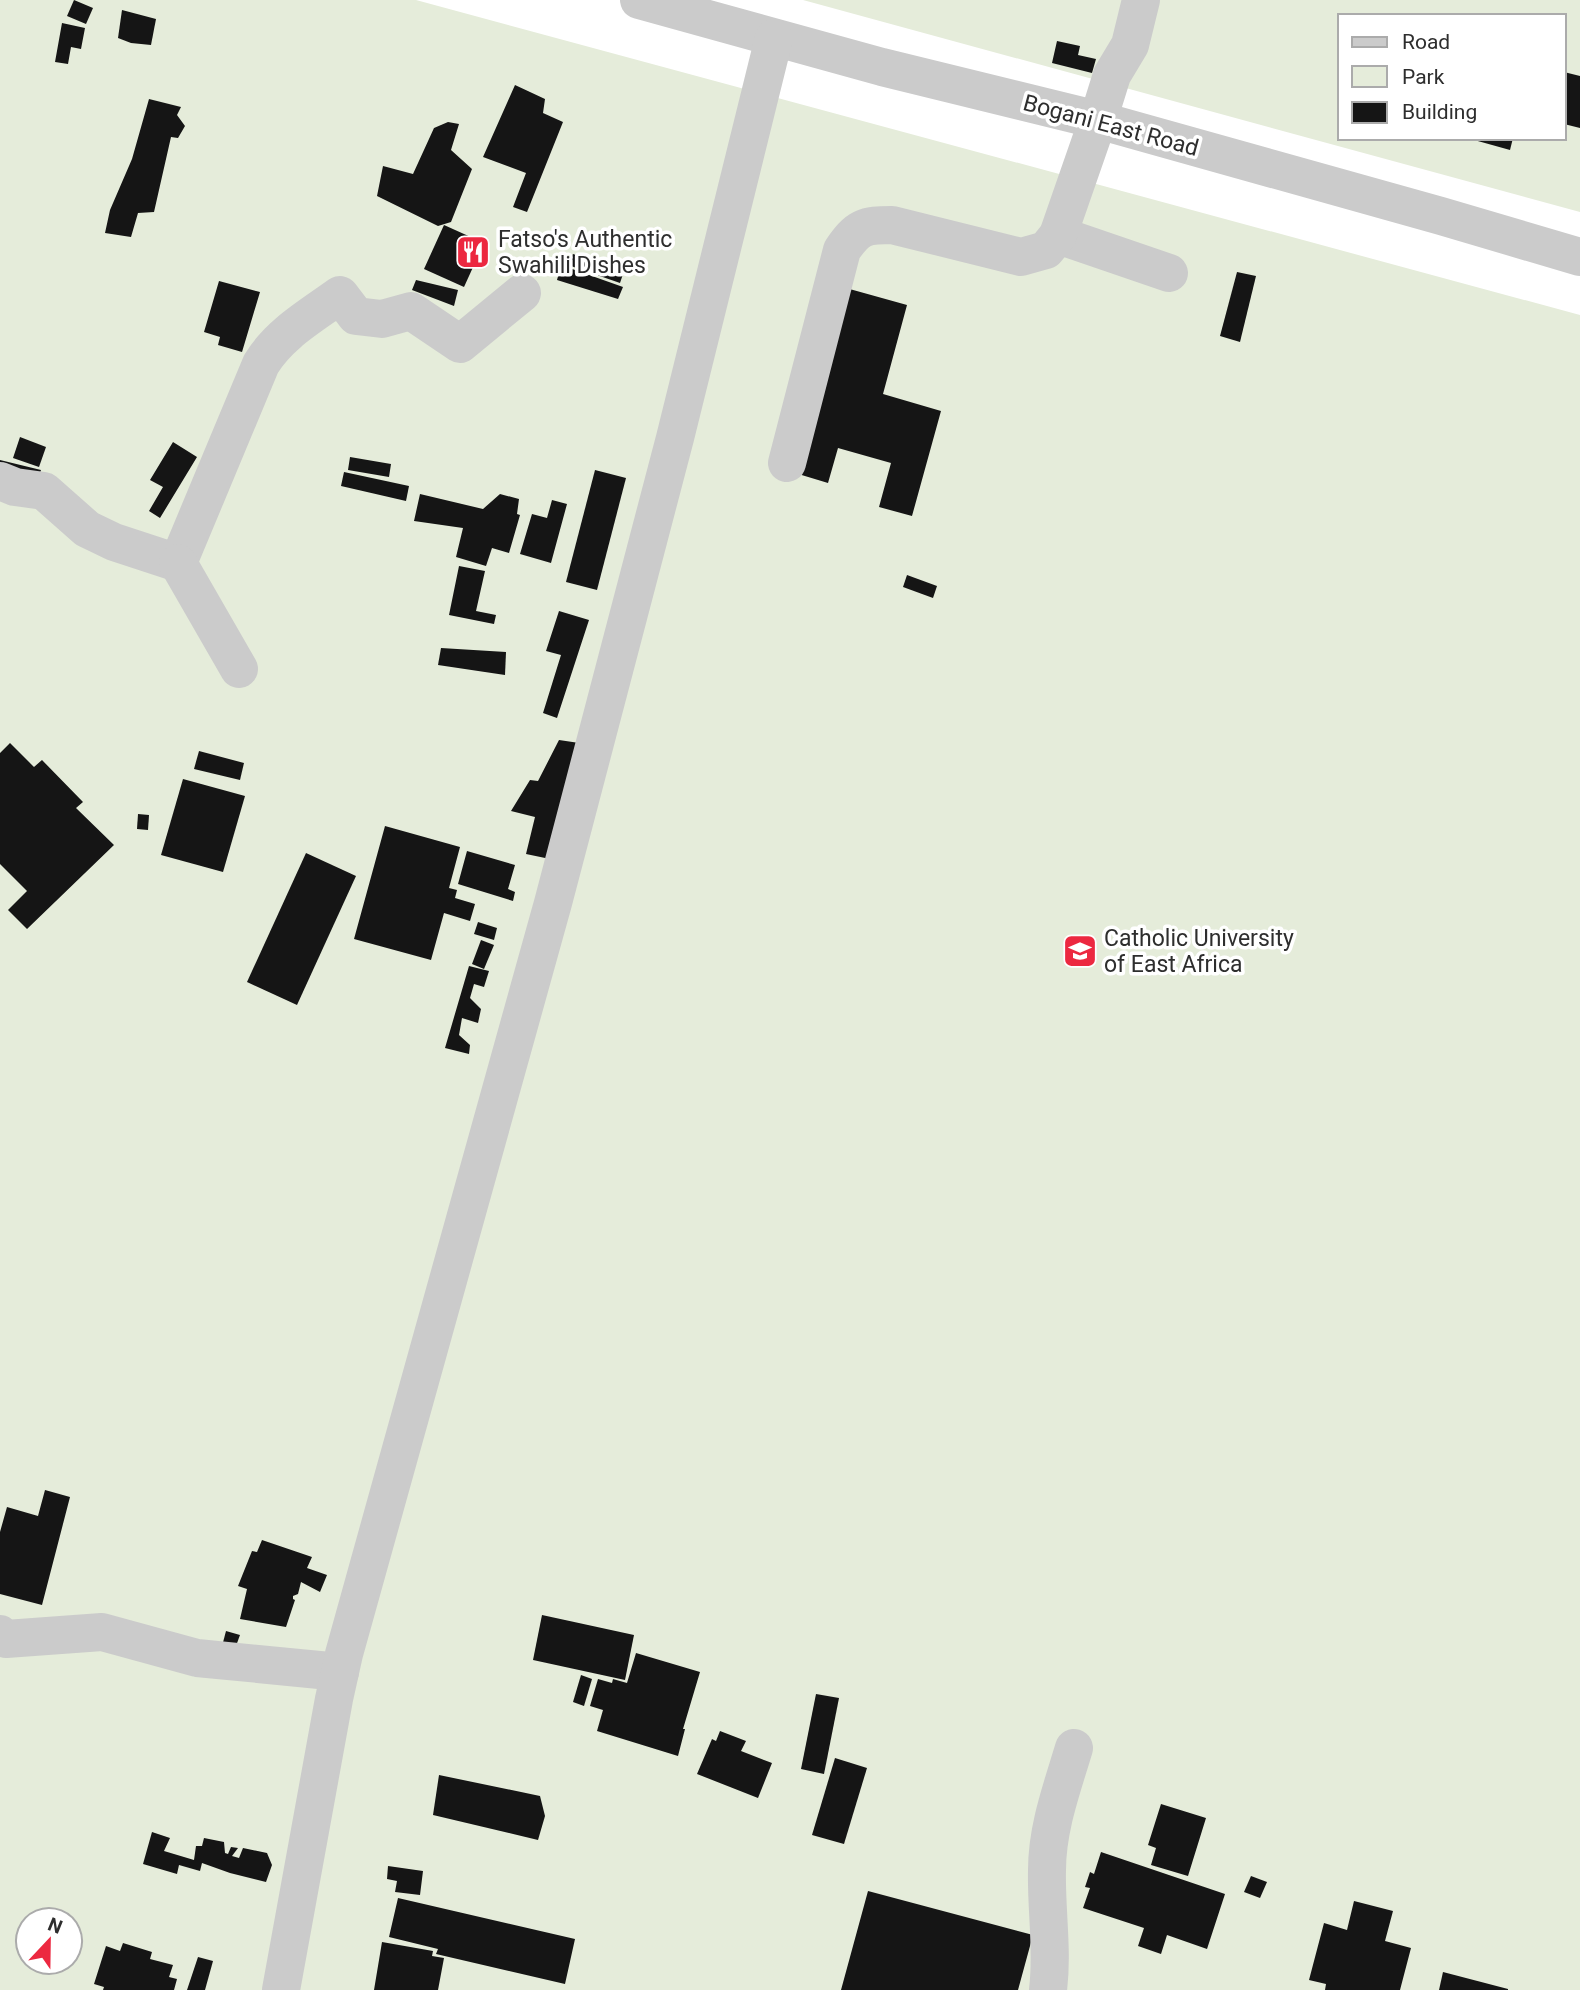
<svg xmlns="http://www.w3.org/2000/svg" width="1580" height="1990" font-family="Roboto,sans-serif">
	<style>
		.green { fill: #e5ecda; fill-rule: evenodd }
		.building { fill: #151515 }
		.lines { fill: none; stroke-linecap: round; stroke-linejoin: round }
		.minor { stroke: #cbcbcb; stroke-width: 38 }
		.labels { text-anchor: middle; stroke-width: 7; stroke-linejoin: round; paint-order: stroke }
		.street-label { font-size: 23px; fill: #2e2e2e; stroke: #fff }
		.poi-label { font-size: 23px; fill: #2e2e2e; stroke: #fff; text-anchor: start }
	</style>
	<rect width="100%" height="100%" fill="#fff"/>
	<g class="green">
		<path d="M0,0H416L1580,315V1990H0ZM28,1920H70V1962H28Z"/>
		<path d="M803,0H1580V212ZM1340,16H1564V138H1340Z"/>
	</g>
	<g class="building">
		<polygon points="74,0 93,8 86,24 67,16"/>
		<polygon points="122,10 156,19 151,45 131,43 118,38"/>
		<polygon points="62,23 85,28 81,49 71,47 68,64 55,62"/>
		<polygon points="1057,41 1080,46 1078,55 1096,59 1092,73 1052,63"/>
		<polygon points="1564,72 1580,76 1580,128 1564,124"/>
		<polygon points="515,85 545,99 543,113 563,122 527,212 513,207 526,173 483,157"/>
		<polygon points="149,99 181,107 177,115 185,126 178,138 171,137 154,212 138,213 131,237 105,233 110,210 132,159"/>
		<polygon points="448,122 459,124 451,150 472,169 451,222 438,226 377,196 383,166 413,174 434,128"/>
		<polygon points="1467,138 1513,138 1510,150"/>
		<polygon points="444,225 484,243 464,287 424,269"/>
		<polygon points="573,254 624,271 620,283 568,265"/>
		<polygon points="561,265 623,287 618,299 557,280"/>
		<polygon points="1237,272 1256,276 1240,342 1220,336"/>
		<polygon points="416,280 458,290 454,306 412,290"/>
		<polygon points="219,281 260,292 242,352 218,345 220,337 204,332"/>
		<polygon points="846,288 907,305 883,394 941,411 912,516 879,507 891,463 838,448 828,483 795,473"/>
		<polygon points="20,437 46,447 39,467 13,458"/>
		<polygon points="173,442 197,457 160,518 149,511 163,487 150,480"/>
		<polygon points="350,457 391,464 389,477 348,470"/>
		<polygon points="0,460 41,470 38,480 0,471"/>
		<polygon points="595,470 626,478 597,590 566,582"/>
		<polygon points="344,472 409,486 406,501 341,486"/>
		<polygon points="420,494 483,509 500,494 519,499 517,514 520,515 509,553 492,548 486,566 456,557 463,528 414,521"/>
		<polygon points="552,500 567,504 551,563 520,554 532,514 547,518"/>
		<polygon points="459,566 485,571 476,611 496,615 494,624 449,615"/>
		<polygon points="907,575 937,586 933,598 903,587"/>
		<polygon points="559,611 589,620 557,718 543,713 561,655 546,651"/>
		<polygon points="441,648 506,652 505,675 438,665"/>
		<polygon points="559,740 586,744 550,859 526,854 535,817 511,811 530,780 538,781"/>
		<polygon points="10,743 34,767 42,760 83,802 76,808 114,845 27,929 8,910 27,891 0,864 0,753"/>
		<polygon points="199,751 244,763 240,780 194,769"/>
		<polygon points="183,779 245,796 223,872 161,855"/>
		<polygon points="138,814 149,815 148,830 137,829"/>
		<polygon points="385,826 460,847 449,888 457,890 455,898 475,904 470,921 444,913 431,960 354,939"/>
		<polygon points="467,851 515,865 508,889 515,892 513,901 458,884"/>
		<polygon points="306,853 356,876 297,1005 247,982"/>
		<polygon points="478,922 497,928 494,940 474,934"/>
		<polygon points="481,940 494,945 484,969 472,964"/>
		<polygon points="469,966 489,971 484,987 474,984 470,998 481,1009 478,1023 462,1018 459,1035 470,1045 469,1054 445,1048"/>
		<polygon points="45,1490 70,1497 42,1605 0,1594 0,1532 7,1507 38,1516"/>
		<polygon points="262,1540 312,1557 307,1568 327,1575 320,1592 301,1582 298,1594 293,1596 293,1599 295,1600 286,1627 240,1619 247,1589 238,1586 252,1551 257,1552"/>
		<polygon points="542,1615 634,1635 625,1680 533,1660"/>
		<polygon points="226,1631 240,1635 233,1654 221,1650"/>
		<polygon points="636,1653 700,1672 683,1729 685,1729 678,1756 597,1731 603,1710 590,1706 598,1679 612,1683 613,1679 627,1683"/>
		<polygon points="581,1675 592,1679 584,1706 573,1702"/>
		<polygon points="816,1694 839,1698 824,1774 801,1769"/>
		<polygon points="720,1731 746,1741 741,1751 772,1763 758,1798 697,1774 712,1739 716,1741"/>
		<polygon points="835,1758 867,1768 844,1844 812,1835"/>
		<polygon points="439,1775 540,1796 545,1816 538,1840 433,1815"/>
		<polygon points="1161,1804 1206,1818 1188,1876 1151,1865 1156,1848 1148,1845"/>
		<polygon points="152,1832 170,1838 164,1851 194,1860 196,1846 202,1846 204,1838 224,1842 225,1853 228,1854 231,1847 238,1848 232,1856 239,1858 243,1848 267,1853 272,1865 266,1882 230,1873 202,1863 200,1871 179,1865 177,1874 143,1864"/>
		<polygon points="1101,1852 1225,1894 1207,1949 1167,1935 1161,1954 1138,1946 1144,1928 1083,1908 1090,1888 1085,1887 1090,1872 1094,1874"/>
		<polygon points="388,1866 423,1871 420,1895 395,1892 397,1881 387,1879"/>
		<polygon points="1251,1876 1267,1882 1260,1898 1244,1892"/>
		<polygon points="868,1891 1033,1935 1018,1990 841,1990"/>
		<polygon points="398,1898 575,1939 565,1984 436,1954 438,1949 389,1937"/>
		<polygon points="1354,1901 1393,1911 1385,1941 1411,1948 1400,1990 1325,1990 1326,1984 1309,1980 1324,1923 1347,1930"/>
		<polygon points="382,1942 433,1951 432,1956 444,1958 438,1990 374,1990"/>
		<polygon points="123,1943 152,1952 150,1959 173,1965 169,1977 177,1979 174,1990 103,1990 104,1987 94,1984 106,1946 120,1951"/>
		<polygon points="198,1957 213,1961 205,1990 187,1990"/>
		<polygon points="1443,1972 1508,1989 1508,1990 1439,1990"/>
	</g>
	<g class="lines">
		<g class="minor">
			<polyline points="639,0 882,67 1098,120 1441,216 1580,257"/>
			<polyline points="1058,235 1169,273"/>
			<path d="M787,463L842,250C858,227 864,225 892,225L1021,257L1046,250L1058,235L1098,120L1112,75L1130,45L1141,0"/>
			<path d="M0,481L15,487L44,491L87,529L114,542L178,563L261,364C279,334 311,316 340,295L356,316L382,319L411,311L460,344L522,293"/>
			<polyline points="178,563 239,669"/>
			<polyline points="0,1634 6,1639 102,1632 197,1658 340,1672"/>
			<polyline points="281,1990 334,1699 344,1654 553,903 675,438 774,38"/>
			<path d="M1048,1990C1053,1950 1046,1910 1047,1870C1047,1828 1062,1788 1074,1748"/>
		</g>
	</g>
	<defs>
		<g id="restaurant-square" transform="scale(1.75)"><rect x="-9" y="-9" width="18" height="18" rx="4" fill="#ec2840" stroke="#fff"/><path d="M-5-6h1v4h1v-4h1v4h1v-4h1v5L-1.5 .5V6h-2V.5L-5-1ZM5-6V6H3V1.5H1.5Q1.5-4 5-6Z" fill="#fff"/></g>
		<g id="university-square" transform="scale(1.75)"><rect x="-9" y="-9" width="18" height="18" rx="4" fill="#ec2840" stroke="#fff"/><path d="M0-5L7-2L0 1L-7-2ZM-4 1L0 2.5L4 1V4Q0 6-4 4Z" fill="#fff"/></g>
	</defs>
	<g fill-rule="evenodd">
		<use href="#restaurant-square" x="473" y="252"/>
		<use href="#university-square" x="1080" y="951"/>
	</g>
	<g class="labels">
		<g class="street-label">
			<text transform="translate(1111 125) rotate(15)" y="8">Bogani East Road</text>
		</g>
		<g class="poi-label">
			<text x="498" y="247">Fatso's Authentic<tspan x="498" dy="26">Swahili Dishes</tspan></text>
			<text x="1104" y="946">Catholic University<tspan x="1104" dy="26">of East Africa</tspan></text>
		</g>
	</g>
	<rect x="1338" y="14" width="228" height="126" fill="#ffffff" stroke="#ababab" stroke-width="2"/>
	<rect x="1352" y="37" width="35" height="10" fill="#cbcbcb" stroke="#ababab" stroke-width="2"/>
	<text x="1402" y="49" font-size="21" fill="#2e2e2e">Road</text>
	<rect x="1352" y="66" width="35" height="21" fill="#e5ecda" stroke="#ababab" stroke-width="2"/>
	<text x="1402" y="84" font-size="21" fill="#2e2e2e">Park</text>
	<rect x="1352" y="102" width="35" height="21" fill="#151515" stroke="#ababab" stroke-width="2"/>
	<text x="1402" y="119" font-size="21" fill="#2e2e2e">Building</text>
	<g transform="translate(49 1941) rotate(22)"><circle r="33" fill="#ffffff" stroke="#ababab" stroke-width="2"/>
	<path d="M0-5L12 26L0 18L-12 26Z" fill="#ec2840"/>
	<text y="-10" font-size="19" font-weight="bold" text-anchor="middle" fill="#2e2e2e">N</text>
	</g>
</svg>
